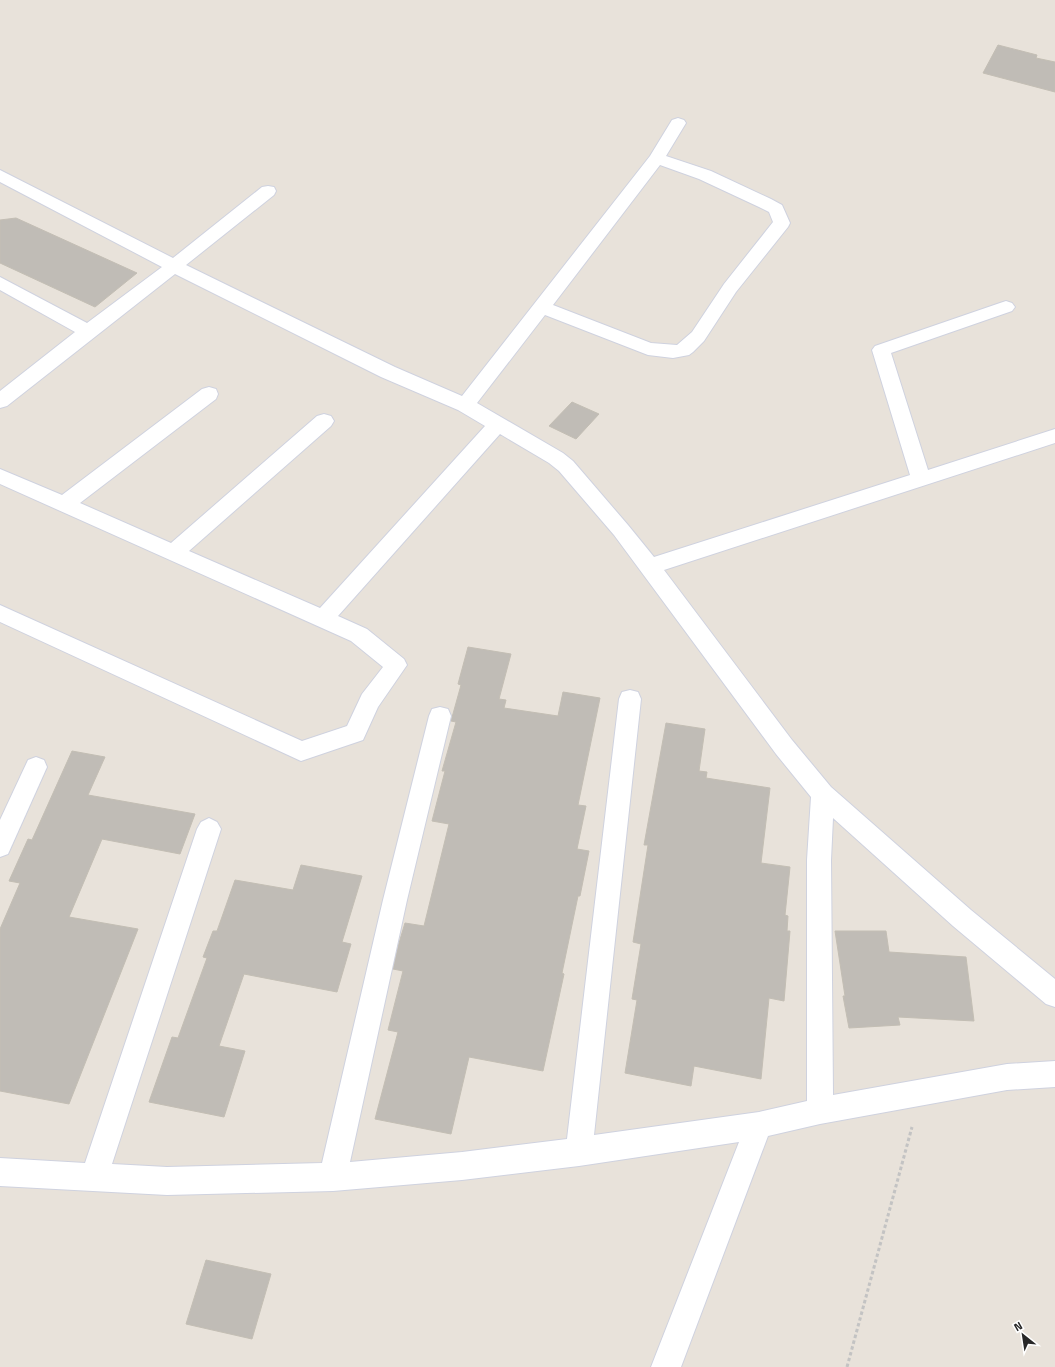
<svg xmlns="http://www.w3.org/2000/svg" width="1055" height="1367" font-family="'Titillium Web',sans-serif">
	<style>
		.building { fill: #c0bcb6; stroke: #c3beb4 }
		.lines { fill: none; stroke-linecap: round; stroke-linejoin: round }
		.minor-casing { stroke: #cfd2df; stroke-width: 2 }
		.path { stroke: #c3c3c3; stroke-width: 3; stroke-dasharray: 3.5 2.5; stroke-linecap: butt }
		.minor { fill: #fff; fill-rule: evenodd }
	</style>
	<rect width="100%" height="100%" fill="#e8e2da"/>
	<g class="building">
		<polygon points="998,45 1037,55 1036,58 1055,62 1055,92 983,73"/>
		<polygon points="16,218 137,273 95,307 0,263 0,220"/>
		<polygon points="572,402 599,414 576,439 549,426"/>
		<polygon points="468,647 511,654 499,699 506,700 504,708 558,716 563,692 600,698 578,805 586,806 577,849 589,851 580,896 578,896 562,973 564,974 543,1071 469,1057 451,1134 375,1119 398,1032 388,1030 403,971 393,969 399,943 405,923 424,926 449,824 432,821 445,771 442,771 456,722 451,721 461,685 458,684"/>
		<polygon points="666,723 705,729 699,771 707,772 706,778 770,788 761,863 790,867 785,915 788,916 787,931 790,931 784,1001 769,998 761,1079 694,1066 691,1086 625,1073 637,1000 632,999 641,944 633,942 648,845 644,845"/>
		<polygon points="72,751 105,757 88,795 195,814 180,854 102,839 69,917 138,929 69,1104 0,1091 0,929 20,883 9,881 28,839 32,840"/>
		<polygon points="301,865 362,876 342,942 351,944 337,992 244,974 219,1046 245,1051 224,1117 149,1102 172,1037 178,1038 207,958 203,957 213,931 217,931 235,880 293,890"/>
		<polygon points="835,931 886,931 889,952 966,957 974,1021 898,1017 900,1025 849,1028 843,996 845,996"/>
		<polygon points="206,1260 271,1274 252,1339 186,1324"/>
	</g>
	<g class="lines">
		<g class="minor-casing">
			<g id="minor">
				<path d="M678,118L684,120L686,123L666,156L711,171L771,199L782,205L790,223L788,227L736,292L704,341L693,352L689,355L673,358L648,355L545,315L477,403L563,453L573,461L628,525L654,557L910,475L872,350L875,346L1000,303L1006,301L1012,303L1015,307L1012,311L891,353L928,470L1055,429V443L664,570L792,740L831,787L971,910L1055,979V1007L1046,1004L953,926L833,818L831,860L833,1095L1007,1064L1055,1061V1087L1007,1090L820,1124L768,1136L681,1367H651L739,1142L579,1166L462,1180L333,1191L167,1195L0,1186V1158L85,1163L197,829L201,822L209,818L217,822L221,829L112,1164L167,1167L322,1163L383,900L429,716L432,709L440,707L448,709L451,716L407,900L350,1162L462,1152L567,1139L619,699L622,692L630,690L638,692L641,699L594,1135L759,1112L807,1101V860L811,797L776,754L614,535L559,471L549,463L500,434L338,616L367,629L404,659L407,665L378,707L363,740L301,761L0,622V605L302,741L347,726L362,694L383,667L351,641L0,484V469L62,495L202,389L209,387L216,389L218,394L216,399L80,503L171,543L317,416L324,414L331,416L334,421L331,426L189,551L320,608L485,426L458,410L381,377L175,274L7,406L0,408V391L75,332L0,290V277L87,323L162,267L0,182V170L173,258L262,187L268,186L274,187L276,191L274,195L186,265L395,367L462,396L650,156L672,120ZM660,165L699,179L759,207L769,212L773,222L724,284L692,332L677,345L651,343L553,305Z"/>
				<polygon points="36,757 44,760 47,767 8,854 0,857 0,820 28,760"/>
			</g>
		</g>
		<polyline class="path" points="847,1367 912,1127"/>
		<use href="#minor" class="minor"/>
	</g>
	<g transform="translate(1023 1335) rotate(330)" stroke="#ffffff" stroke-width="3" paint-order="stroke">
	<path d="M0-3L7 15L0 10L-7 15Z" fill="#272727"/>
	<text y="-6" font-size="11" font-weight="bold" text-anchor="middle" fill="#272727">N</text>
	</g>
</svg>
